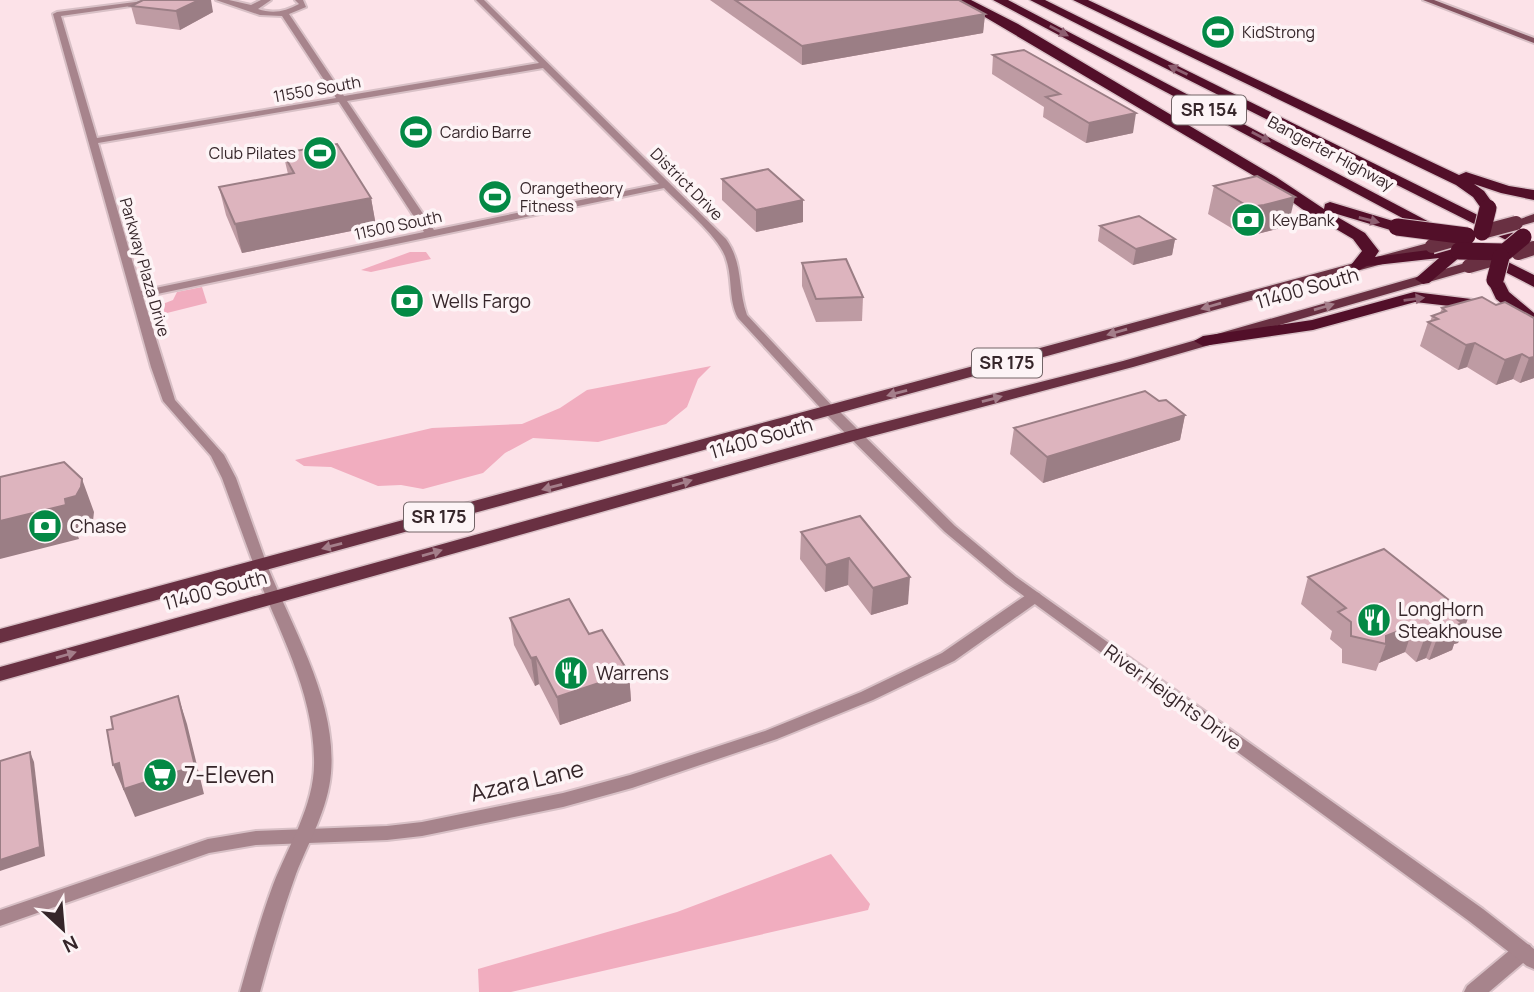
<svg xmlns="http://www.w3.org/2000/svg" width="1534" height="992" font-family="Manrope,sans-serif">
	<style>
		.green { fill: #f1adbf }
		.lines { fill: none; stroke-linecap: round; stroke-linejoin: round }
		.minor-casing { stroke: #d8c0c6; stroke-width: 4 }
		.tertiary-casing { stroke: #d8c0c6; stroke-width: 4 }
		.secondary-casing { stroke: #d8c0c6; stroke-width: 4 }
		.primary-casing { stroke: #d8c0c6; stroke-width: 3 }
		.motorway-casing { stroke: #d8c0c6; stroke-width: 3 }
		.minor { fill: #a7848c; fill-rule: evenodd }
		.tertiary { fill: #a7848c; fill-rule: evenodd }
		.secondary { fill: #845360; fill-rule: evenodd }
		.primary { fill: #693042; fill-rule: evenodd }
		.motorway { fill: #520f29; fill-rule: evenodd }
		.primary-bridge-casing { stroke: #d8c0c6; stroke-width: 17; stroke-linecap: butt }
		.motorway-bridge-casing { stroke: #d8c0c6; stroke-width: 19; stroke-linecap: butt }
		.primary-bridge { stroke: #693042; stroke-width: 14 }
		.motorway-bridge { stroke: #520f29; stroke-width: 17 }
		.wall { fill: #be9ba3 }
		.shaded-wall { fill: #9b7e85 }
		.building { fill: #ddb4be; stroke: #9b7e85; stroke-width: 2 }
		.oneway { fill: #8e5f71 }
		.oneway2 { fill: #a47e8a }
		.labels { text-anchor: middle; stroke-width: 7; stroke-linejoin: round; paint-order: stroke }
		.far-poi-label { font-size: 16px; fill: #36262a; stroke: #fdf4f6; text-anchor: start }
		.far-street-label { font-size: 16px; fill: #36262a; stroke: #fdf4f6 }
		.shield { fill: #fdf4f6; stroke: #726467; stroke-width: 2 }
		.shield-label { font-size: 18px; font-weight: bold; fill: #36262a }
		.street-label { font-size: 19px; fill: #36262a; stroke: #fdf4f6 }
		.poi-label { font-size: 19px; fill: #36262a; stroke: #fdf4f6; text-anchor: start }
		.near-poi-label { font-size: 23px; fill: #36262a; stroke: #fdf4f6; text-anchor: start }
		.near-street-label { font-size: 23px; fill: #36262a; stroke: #fdf4f6 }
	</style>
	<rect width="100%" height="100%" fill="#fce2e8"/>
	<g class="green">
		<polygon points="410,252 426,252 431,259 371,272 361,270"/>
		<polygon points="202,287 207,303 163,314 160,305 173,300 177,292"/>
		<polygon points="711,366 698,379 687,407 666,424 598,442 533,438 505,453 483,473 423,489 401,485 378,486 331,467 304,466 295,460 432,428 522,424 560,408 587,390"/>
		<polygon points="831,854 870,904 868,910 511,992 479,992 478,969 677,912"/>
	</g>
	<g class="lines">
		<g class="minor-casing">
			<g id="minor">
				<path d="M151,0H173L61,16L97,138L336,98L282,16L260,15L216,0H229L251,5L261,0H271L258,9C272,14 285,12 299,4L295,0H303L306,7L289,14L344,96L539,63L476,0H484L726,239C744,265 737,287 747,315L837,411L836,414H826L738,318C728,299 733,279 726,259C720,237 680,205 664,188L143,297L175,400L224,455L236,478L267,565L260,570L255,568L222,478L211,456L163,401L151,367L53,14L57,12ZM543,68L659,184L434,230L347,101ZM339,102L424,232L141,291L98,143Z"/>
				<polygon points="1034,592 1039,593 1042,597 1039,601 954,661 873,700 777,739 632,788 563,807 422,836 387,840 256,845 209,853 0,926 0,910 208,839 256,831 387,826 422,822 563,793 630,775 765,731 861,692 942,653 1029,593"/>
				<polygon points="1523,943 1530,945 1533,951 1530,957 1489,992 1464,992 1467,986 1516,945"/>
			</g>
		</g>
		<g class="tertiary-casing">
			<g id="tertiary">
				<polygon points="831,407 836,408 955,526 1016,577 1483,909 1534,949 1534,969 1527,966 1469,921 1006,583 945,532 826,414 825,411"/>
				<path d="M260,560L267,565C293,630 337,701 331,773C328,809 309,841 296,874C282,913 271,952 260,992H240C250,956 260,920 273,885C289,844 316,803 314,758C313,690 277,627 253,565Z"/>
			</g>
		</g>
		<g class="secondary-casing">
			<polygon id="secondary" points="1423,0 1434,0 1534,38 1534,43"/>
		</g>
		<g class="primary-casing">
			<g id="primary">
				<polygon points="1534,214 1534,222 1516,227 1509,223"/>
				<polygon points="1432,242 1439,246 1437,249 0,643 0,629"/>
				<polygon points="1469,262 1476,266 1474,269 1133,367 861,439 0,681 0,667 849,431 1123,361"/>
			</g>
		</g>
		<g class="motorway-casing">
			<g id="motorway">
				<polygon points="956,0 971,0 1018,24 1276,177 1324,209 1325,204 1330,202 1403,224 1405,227 1403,230 1397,232 1327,211 1365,233 1379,251 1375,257 1459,246 1467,251 1429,283 1423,284 1415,279 1439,258 1367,266 1359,270 1353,269 1351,265 1362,251 1353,239 1302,209 1266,183"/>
				<polygon points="993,0 1008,0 1454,235 1446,240 1440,238"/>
				<polygon points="1030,0 1045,0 1534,243 1534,254"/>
				<polygon points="1073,0 1088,0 1459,175 1466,172 1509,186 1534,190 1534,200 1501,193 1474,184 1484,191 1496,208 1493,211 1483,211 1473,197 1456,185"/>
				<polygon points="1484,250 1534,275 1534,287 1478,258 1476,255"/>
				<polygon points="1495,275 1501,276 1509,292 1534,313 1534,334 1467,308 1415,302 1313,330 1203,346 1194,341 1203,336 1312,320 1414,292 1471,299 1517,316 1496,299 1487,280"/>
			</g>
		</g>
		<use href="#minor" class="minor"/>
		<use href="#tertiary" class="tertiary"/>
		<use href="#secondary" class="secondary"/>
		<use href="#primary" class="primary"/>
		<use href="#motorway" class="motorway"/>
		<g class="primary-bridge-casing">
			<g id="primary-bridge">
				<polyline points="1482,232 1516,223"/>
				<polyline points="1432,246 1467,236"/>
				<polyline points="1518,253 1534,248"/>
				<polyline points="1469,266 1501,257"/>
			</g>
		</g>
		<g class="motorway-bridge-casing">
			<g id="motorway-bridge">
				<polyline points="1397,227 1467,236"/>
				<polyline points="1482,232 1488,208"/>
				<polyline points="1459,251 1505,252 1523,237"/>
				<polyline points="1495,280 1501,257"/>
			</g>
		</g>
		<use href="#primary-bridge" class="primary-bridge"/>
		<use href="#motorway-bridge" class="motorway-bridge"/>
	</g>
	<g class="wall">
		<polygon points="710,0 959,0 985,14 983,33 802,65"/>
		<polygon points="131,6 213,12 180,30 136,24"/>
		<polygon points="993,55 1133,133 1086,143 1043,117 1044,107 992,74"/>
		<polygon points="283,153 371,198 376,226 242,253 226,215 219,187 288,174"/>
		<polygon points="722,179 803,222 756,232 722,200"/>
		<polygon points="1214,186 1288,226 1257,234 1243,235 1208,214"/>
		<polygon points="1100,226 1175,239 1172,255 1133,265 1098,241"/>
		<polygon points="802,263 863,297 862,321 816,322 802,286"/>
		<polygon points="1496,305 1534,318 1534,378 1520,383 1513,379 1496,385 1467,367 1458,370 1420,346 1428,322 1430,322 1432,316 1440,313 1442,308"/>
		<polygon points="1185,415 1180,440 1043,483 1010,454 1014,428"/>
		<polygon points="860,516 908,604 871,615 848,585 825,592 800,559 801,532"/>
		<polygon points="1308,577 1469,616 1458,643 1454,644 1452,650 1429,660 1426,658 1416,662 1405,652 1379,663 1376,671 1342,663 1342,649 1330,639 1332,631 1301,604"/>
		<polygon points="510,618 589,634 629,673 631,701 560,725 539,684 535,686 514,645"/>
	</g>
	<g class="shaded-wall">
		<polygon points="199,0 211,0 213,12 180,30 176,11"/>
		<polygon points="985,14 983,33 802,65 802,46"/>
		<polygon points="1136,113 1133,133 1086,143 1089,123"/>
		<polygon points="1295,197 1288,226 1257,234 1243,235 1249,207"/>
		<polygon points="371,198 376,226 242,253 235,224"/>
		<polygon points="803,200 803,222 756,232 756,210"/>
		<polygon points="1175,239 1172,255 1133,265 1136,249"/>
		<polygon points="1475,343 1467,367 1458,370 1466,345"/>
		<polygon points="1522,354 1513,379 1496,385 1505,360"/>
		<polygon points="1534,357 1534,378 1520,383 1529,358"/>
		<polygon points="1185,415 1180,440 1043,483 1047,457"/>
		<polygon points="82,479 94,512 93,521 88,530 77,533 79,539 0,559 0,521 65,499"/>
		<polygon points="849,558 848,585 825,592 826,565"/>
		<polygon points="910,577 908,604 871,615 873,588"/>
		<polygon points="1469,616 1458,643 1454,644 1452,650 1429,660 1439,633 1458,620"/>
		<polygon points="1414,625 1405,652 1379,663 1386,644 1386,636"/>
		<polygon points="1436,630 1426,658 1416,662 1426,634"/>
		<polygon points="536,657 539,684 535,686 531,658"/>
		<polygon points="629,673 631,701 560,725 557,697"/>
		<polygon points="178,696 187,724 204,794 135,817 113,765 119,763"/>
		<polygon points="30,752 34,762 45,856 0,871 0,860"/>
	</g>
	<g class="building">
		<polygon points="143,0 199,0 176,11 131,6"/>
		<polygon points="735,0 959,0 985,14 802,46"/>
		<polygon points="1024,50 1136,113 1089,123 1046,97 1060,94 993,55"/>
		<polygon points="337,144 371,198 235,224 219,187 294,173 283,153"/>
		<polygon points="768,169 803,200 756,210 722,179"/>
		<polygon points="1257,176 1295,197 1264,205 1249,207 1214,186"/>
		<polygon points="1139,216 1175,239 1136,249 1100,226"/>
		<polygon points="846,259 863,297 816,299 802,263"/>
		<polygon points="1482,297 1496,305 1505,302 1534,318 1534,357 1529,358 1522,354 1505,360 1475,343 1466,345 1428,322 1438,319 1432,316 1446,311 1442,308"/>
		<polygon points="1145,391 1159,401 1166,400 1185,415 1047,457 1014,428"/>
		<polygon points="64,462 82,479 81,487 76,496 65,499 66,505 0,521 0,477"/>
		<polygon points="860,516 910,577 873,588 849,558 826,565 801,532"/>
		<polygon points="1384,549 1469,616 1458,620 1462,623 1439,633 1436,630 1426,634 1414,625 1386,636 1386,644 1351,636 1351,622 1338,612 1346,608 1308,577"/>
		<polygon points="569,599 589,634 602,630 629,673 557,697 536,657 531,658 510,618"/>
		<polygon points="178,696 195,766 124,789 119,763 113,765 107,730 113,729 111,717"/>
		<polygon points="30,752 40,847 0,860 0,761"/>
	</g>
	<defs><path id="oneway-solid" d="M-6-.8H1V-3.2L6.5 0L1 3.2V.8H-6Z" transform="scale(1.75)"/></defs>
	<g class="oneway">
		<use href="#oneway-solid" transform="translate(1059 31) rotate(28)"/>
		<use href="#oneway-solid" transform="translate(1178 70) rotate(-154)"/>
		<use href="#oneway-solid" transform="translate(1261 137) rotate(28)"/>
		<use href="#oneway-solid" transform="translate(1369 220) rotate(14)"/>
		<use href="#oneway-solid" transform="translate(1414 299) rotate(-7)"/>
	</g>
	<g class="oneway2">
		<use href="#oneway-solid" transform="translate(1211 306) rotate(164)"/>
		<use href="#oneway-solid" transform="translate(1324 307) rotate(-16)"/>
		<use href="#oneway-solid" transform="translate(1117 332) rotate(164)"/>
		<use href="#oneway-solid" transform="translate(897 393) rotate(165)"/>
		<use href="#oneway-solid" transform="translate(992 399) rotate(-15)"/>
		<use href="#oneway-solid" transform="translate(682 483) rotate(-16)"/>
		<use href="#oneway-solid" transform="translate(552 487) rotate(165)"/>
		<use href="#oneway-solid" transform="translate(332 546) rotate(165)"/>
		<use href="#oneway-solid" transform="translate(432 553) rotate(-16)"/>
		<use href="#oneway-solid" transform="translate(66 655) rotate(-16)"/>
	</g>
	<defs>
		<g id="stadium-disc" transform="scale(1.75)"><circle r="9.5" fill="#048945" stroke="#fdf4f6"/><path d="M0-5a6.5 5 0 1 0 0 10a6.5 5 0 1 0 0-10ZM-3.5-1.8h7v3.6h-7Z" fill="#fff"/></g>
		<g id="bank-disc" transform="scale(1.75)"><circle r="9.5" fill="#048945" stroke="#fdf4f6"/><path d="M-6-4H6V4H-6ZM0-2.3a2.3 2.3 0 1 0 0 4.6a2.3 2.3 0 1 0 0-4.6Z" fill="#fff"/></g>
		<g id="restaurant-disc" transform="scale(1.75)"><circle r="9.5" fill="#048945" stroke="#fdf4f6"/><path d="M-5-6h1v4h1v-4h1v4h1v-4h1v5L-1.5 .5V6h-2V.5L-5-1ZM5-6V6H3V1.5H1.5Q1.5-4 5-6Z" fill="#fff"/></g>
		<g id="supermarket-disc" transform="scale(1.75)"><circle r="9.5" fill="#048945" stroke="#fdf4f6"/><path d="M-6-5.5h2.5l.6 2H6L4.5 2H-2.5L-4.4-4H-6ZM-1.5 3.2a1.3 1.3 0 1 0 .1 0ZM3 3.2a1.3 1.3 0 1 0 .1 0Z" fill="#fff"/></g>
	</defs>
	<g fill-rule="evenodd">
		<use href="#stadium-disc" x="1218" y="32"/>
		<use href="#stadium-disc" x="416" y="132"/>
		<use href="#stadium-disc" x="320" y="153"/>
		<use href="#stadium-disc" x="495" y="197"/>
		<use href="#bank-disc" x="1248" y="220"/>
		<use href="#bank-disc" x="407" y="301"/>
		<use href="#bank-disc" x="45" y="526"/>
		<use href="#restaurant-disc" x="1374" y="620"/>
		<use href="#restaurant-disc" x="571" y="673"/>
		<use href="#supermarket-disc" x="160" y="775"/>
	</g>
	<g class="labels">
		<g class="far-poi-label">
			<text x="1242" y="38">KidStrong</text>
			<text x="440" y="138">Cardio Barre</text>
			<text x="296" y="159" text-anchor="end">Club Pilates</text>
			<text x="520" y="194">Orangetheory<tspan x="520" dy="18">Fitness</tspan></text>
			<text x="1272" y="226">KeyBank</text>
		</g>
		<g class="far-street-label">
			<text transform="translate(317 89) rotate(-10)" y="6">11550 South</text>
			<text transform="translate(1331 153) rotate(28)" y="6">Bangerter Highway</text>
			<text transform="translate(687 184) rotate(45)" y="6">District Drive</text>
			<text transform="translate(398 225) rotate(-12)" y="6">11500 South</text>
			<text transform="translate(145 267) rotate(74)" y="6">Parkway Plaza Drive</text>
		</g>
		<g class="shield">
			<rect x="1172" y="95.5" width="74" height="29" rx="5"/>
			<rect x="972" y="348.5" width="70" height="29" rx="5"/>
			<rect x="404" y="502.5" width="70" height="29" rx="5"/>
		</g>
		<g class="shield-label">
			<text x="1209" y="116">SR 154</text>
			<text x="1007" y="369">SR 175</text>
			<text x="439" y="523">SR 175</text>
		</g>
		<g class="street-label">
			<text transform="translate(1307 288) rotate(-16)" y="7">11400 South</text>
			<text transform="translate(761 438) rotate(-16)" y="7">11400 South</text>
			<text transform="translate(215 590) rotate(-15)" y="7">11400 South</text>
			<text transform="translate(1173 697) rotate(36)" y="7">River Heights Drive</text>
		</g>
		<g class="poi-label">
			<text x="432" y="308">Wells Fargo</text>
			<text x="70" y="533">Chase</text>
			<text x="1398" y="616">LongHorn<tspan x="1398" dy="22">Steakhouse</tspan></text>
			<text x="596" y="680">Warrens</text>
		</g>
		<g class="near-poi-label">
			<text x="184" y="783">7-Eleven</text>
		</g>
		<g class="near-street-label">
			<text transform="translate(527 781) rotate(-13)" y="8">Azara Lane</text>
		</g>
	</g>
	<g transform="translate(63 929) rotate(154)" stroke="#fdf4f6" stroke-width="5" paint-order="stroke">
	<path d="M0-5L12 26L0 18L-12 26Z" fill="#36262a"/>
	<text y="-10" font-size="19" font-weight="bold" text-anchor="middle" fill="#36262a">N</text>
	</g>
</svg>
